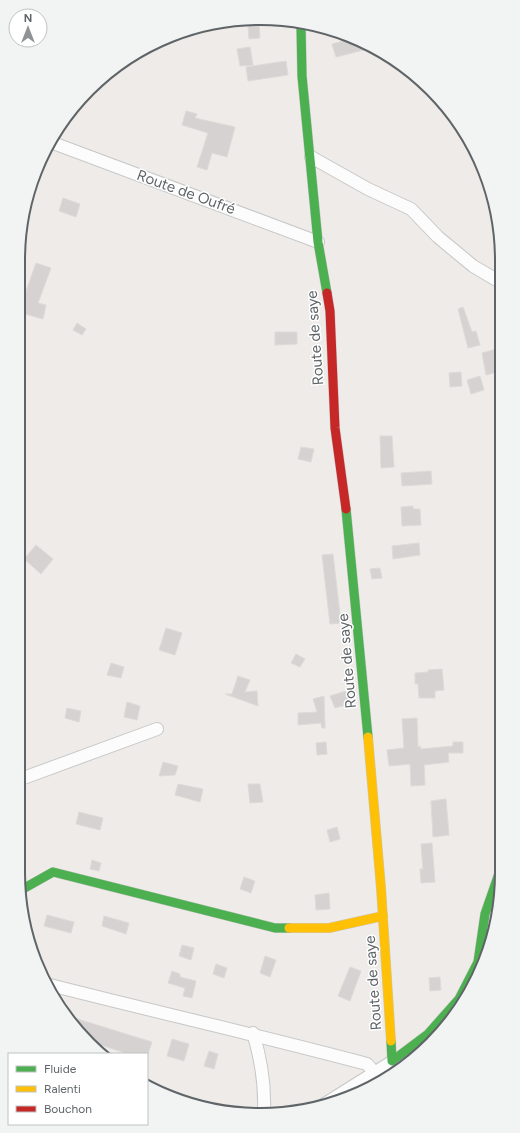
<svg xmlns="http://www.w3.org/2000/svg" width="520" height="1133" font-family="Figtree,sans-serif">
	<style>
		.building { fill: #d5d2d1; stroke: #dddad8 }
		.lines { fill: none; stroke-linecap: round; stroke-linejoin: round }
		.street-casing { stroke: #c7c8c7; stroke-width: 14 }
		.fast-casing { stroke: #cac9c8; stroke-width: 10 }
		.slow-casing { stroke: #cac9c8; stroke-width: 10 }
		.jam-casing { stroke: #cac9c8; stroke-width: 10 }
		.street { stroke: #fcfcfc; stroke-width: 12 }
		.fast { stroke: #4caf50; stroke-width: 9 }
		.slow { stroke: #ffc107; stroke-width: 9 }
		.jam { stroke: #c62828; stroke-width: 9 }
		.labels { text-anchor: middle; stroke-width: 3; stroke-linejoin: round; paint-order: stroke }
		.street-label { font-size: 15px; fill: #5e6467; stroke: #fff }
		.rim { fill: none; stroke: #5e6467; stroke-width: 2 }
	</style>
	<rect width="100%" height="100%" fill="#eeebe8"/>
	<g class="building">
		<polygon points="259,24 260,38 249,39 248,26"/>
		<polygon points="340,34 352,36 372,48 336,57 332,44 343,41"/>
		<polygon points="250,47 253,65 240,66 237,49"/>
		<polygon points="286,61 288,75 248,81 246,67"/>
		<polygon points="186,111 197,114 195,118 235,127 227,157 212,153 207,170 197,167 208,133 182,125"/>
		<polygon points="63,198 80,204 76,217 59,211"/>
		<polygon points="36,263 51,268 38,303 46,305 43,319 18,312 18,301 22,302"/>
		<polygon points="463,307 472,332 476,331 480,345 468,348 458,309"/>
		<polygon points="77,323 86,329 82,335 73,330"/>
		<polygon points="275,332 297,332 297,344 275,345"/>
		<polygon points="500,348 500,366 497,367 498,372 486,375 482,353"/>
		<polygon points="461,372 462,386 450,387 449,373"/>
		<polygon points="480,376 484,390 471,394 467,380"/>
		<polygon points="380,436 392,436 394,467 381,468"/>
		<polygon points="301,447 314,449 311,462 298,459"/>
		<polygon points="431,471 432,484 402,486 401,473"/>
		<polygon points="413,506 413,509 420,509 421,525 402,526 401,507"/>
		<polygon points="419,543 420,555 393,559 392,546"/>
		<polygon points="36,545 53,559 41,574 24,559"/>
		<polygon points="333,554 341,623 330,624 322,555"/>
		<polygon points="380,568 382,578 372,579 370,569"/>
		<polygon points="166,628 182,633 175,655 159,650"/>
		<polygon points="296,654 305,659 300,667 291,663"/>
		<polygon points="111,663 124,667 121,678 107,675"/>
		<polygon points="442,669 444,690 435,691 435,698 419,698 418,684 415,684 415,673 428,672 428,670"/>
		<polygon points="238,676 250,680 245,692 257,691 258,706 225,694 232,694"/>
		<polygon points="346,691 350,704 335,708 330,696"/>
		<polygon points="324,696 325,728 322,728 321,723 298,725 298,713 317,712 313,699"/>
		<polygon points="127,702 140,706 137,720 124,717"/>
		<polygon points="67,708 81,711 79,722 65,718"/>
		<polygon points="417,718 418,747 420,746 421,749 453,746 453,742 463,742 463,753 448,753 449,762 424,765 425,785 411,786 410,764 389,766 387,750 404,748 402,719"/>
		<polygon points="326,742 327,754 317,755 316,743"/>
		<polygon points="163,762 178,766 175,775 159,776"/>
		<polygon points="178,784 203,789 200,802 175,795"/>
		<polygon points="248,784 260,784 263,802 250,803"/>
		<polygon points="446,799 449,835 433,837 431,801"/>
		<polygon points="79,812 103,818 100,830 76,824"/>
		<polygon points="337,827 340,839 330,842 327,830"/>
		<polygon points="432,843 435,882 421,883 420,869 423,869 421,844"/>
		<polygon points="92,860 101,863 99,871 90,869"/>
		<polygon points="244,877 255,881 251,893 240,889"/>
		<polygon points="329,893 330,909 316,910 315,895"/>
		<polygon points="47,915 74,922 71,933 44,926"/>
		<polygon points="104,916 129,923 126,934 102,926"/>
		<polygon points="182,945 194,948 191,960 179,956"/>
		<polygon points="265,956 276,960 270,977 260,973"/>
		<polygon points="216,964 227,968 224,978 213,974"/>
		<polygon points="350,967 361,971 350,1001 338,996"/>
		<polygon points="172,971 180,974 180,977 196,981 192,998 183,996 185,988 168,983"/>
		<polygon points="440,977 441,990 430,991 429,978"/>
		<polygon points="68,1016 152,1042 148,1054 128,1054 89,1041 78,1032"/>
		<polygon points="172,1039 189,1044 184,1061 167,1056"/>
		<polygon points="209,1051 218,1054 214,1069 204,1066"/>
	</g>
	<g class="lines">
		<g class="street-casing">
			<g id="street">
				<polyline points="53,143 318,242"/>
				<polyline points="311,157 368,189 411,209 438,237 473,266 500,282"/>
				<polyline points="18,780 157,729"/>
				<path d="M50,985C156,1012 262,1036 367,1064L374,1072"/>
				<path d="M253,1033C261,1059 265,1084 264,1110"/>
				<polyline points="323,1105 398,1058"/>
			</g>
		</g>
		<g class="fast-casing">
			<g id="fast">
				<polyline points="301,26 302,76 318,242 327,293"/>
				<polyline points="346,509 368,737"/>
				<polyline points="21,890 53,872 275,928 289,928"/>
				<polyline points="391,1041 392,1061 428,1034 459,999 478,962 485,914 502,865"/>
			</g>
		</g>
		<g class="slow-casing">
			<g id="slow">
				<polyline points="368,737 381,888 391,1041"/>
				<polyline points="289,928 329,928 383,916"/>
			</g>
		</g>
		<g class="jam-casing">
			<polyline id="jam" points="327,293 330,311 335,428 346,509"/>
		</g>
		<use href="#street" class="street"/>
		<use href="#fast" class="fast"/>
		<use href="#slow" class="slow"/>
		<use href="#jam" class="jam"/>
	</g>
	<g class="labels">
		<g class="street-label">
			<text transform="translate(186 192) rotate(20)" y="5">Route de Oufré</text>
			<text transform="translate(315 338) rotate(-94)" y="5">Route de saye</text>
			<text transform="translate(347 661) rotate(-95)" y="5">Route de saye</text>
			<text transform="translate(373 983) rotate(-94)" y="5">Route de saye</text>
		</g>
	</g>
	<path d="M0 0H520V1133H0ZM260 25H260A235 235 0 0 1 495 260V873A235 235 0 0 1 260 1108H260A235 235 0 0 1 25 873V260A235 235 0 0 1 260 25Z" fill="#f2f3f3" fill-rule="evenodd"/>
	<path class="rim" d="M260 25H260A235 235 0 0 1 495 260V873A235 235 0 0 1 260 1108H260A235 235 0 0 1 25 873V260A235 235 0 0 1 260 25Z"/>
	<rect x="8" y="1053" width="140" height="72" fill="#ffffff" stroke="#bfc1c2"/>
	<rect x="16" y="1066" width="20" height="6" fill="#4caf50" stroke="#bfc1c2"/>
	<text x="44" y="1073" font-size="12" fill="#5e6467">Fluide</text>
	<rect x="16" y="1086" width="20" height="6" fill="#ffc107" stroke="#bfc1c2"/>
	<text x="44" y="1093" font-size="12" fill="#5e6467">Ralenti</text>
	<rect x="16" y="1106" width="20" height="6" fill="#c62828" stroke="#bfc1c2"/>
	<text x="44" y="1113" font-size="12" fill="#5e6467">Bouchon</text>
	<g transform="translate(28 28)"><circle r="19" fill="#ffffff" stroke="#bfc1c2"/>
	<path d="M0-3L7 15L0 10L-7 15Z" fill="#909394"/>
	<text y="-6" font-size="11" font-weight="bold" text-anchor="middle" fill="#5e6467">N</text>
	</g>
</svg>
